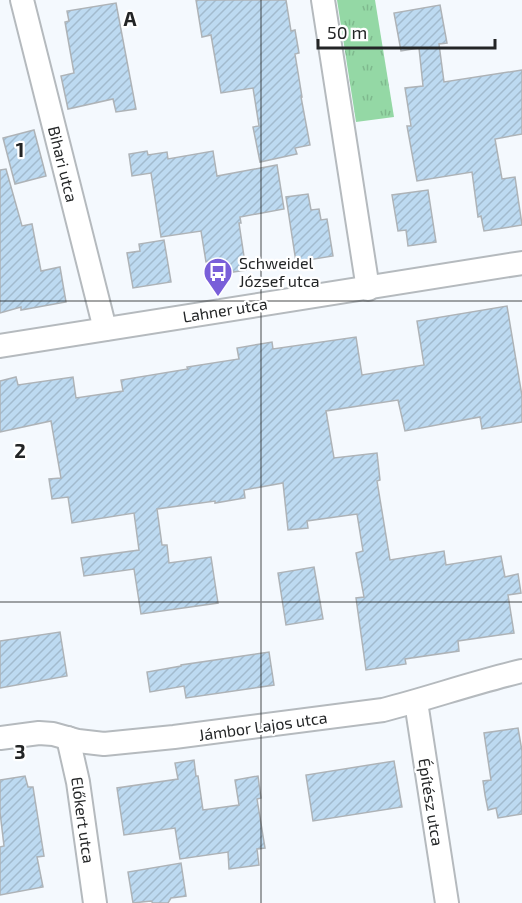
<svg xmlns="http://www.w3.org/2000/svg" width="522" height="903" font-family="'Exo 2',sans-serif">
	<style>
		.park { fill: url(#park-tufts) }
		.building { fill: url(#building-hatch); stroke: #aeb3b7; stroke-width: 1.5 }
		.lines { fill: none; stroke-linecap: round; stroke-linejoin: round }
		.minor-casing { stroke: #b5babe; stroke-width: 26 }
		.minor { stroke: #fff; stroke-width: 22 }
		.grid { fill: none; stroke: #232526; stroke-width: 1.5; stroke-opacity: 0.55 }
		.labels { text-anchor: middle; stroke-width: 4.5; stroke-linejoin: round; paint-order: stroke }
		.street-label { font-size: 16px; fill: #232526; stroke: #fff }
		.poi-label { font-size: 16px; fill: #232526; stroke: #fff; text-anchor: start }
		.grid-label { font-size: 20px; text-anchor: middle; font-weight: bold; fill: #232526; stroke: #fff; stroke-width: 4.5; stroke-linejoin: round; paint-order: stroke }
	</style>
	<defs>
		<pattern id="park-tufts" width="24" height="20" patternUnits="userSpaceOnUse" patternTransform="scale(1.5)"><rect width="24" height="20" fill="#94d8a5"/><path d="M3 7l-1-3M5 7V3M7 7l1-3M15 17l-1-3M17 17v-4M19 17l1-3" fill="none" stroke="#7fb98e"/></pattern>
		<pattern id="building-hatch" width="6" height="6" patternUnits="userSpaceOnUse" patternTransform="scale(1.5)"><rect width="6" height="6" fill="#bddaf1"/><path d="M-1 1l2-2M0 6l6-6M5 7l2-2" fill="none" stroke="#a2bbce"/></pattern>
	</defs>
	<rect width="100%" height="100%" fill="#f4f9fe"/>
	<polygon class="park" points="337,0 375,0 394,117 356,122"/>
	<g class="building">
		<polygon points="196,0 286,0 291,31 295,30 299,53 295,54 302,97 301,97 310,145 295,148 297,154 260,162 253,127 259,126 253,88 221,93 211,35 202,37"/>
		<polygon points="116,3 136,109 116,112 113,99 68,109 61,76 74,73 65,22 69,21 67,11"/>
		<polygon points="440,5 447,43 439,44 444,82 522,70 522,134 495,139 502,179 515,177 522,225 484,231 481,216 478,217 472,172 417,181 407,126 411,126 405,88 423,86 419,48 401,51 394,13"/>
		<polygon points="34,130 46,176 15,184 3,138"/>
		<polygon points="147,151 148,155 167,152 168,159 213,151 217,176 277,165 284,209 240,217 241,223 239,223 246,270 214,275 212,261 206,262 201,231 161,237 151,173 132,176 129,154"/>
		<polygon points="6,169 22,226 32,224 41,271 60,267 66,302 21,310 21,307 0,313 0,170"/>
		<polygon points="428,190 436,242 408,246 406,230 398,231 392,195"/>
		<polygon points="308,194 311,210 319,209 321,220 327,219 333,256 296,262 286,197"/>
		<polygon points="164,240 171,282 133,288 127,253 140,251 139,244"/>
		<polygon points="507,306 522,396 522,422 482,429 480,417 405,431 398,400 326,411 334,458 377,453 380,480 377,481 390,560 444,551 446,565 501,556 505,577 518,574 521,593 508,595 514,633 458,641 459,651 405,659 406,664 366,670 356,598 364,597 356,553 363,551 357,514 307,521 308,528 288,530 283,483 244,490 245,498 215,503 215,501 157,509 162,545 167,545 169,563 211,557 218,603 141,614 134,569 84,576 81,558 139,550 134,513 72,523 68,497 52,499 49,479 61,478 51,421 0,432 0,381 16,377 18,385 73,377 76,398 123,391 121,380 188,369 187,367 239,359 237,348 272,342 273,349 356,337 362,375 424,365 417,321"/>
		<polygon points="314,567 323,619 286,625 278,573"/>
		<polygon points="60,632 67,676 0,688 0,641"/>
		<polygon points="269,652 274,685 186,698 184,686 150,692 147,672 181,666 181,665"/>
		<polygon points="518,728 522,751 522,814 498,818 496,808 488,810 485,795 483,781 491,780 484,733"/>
		<polygon points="194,760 196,776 198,776 203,810 239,805 235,780 258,776 261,798 257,799 265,848 257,849 259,865 229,869 228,852 180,859 175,828 124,835 117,788 178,779 175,763"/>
		<polygon points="394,761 402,807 313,821 306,775"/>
		<polygon points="25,776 28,787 33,787 44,856 37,857 43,887 0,895 0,847 4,846 0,812 0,780"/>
		<polygon points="181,863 186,896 171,898 168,903 153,903 151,901 133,903 128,872"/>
	</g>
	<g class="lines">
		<g class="minor-casing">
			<g id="minor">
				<polyline points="22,0 105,329"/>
				<polyline points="323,0 368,289"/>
				<polyline points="0,346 522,263"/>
				<polyline points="416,702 447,903"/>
				<path d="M0,738L39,733L53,734L78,741L104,744L174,737L383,710C430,698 475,682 522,671"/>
				<polyline points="68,738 78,782 95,903"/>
			</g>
		</g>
		<use href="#minor" class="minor"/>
	</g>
	<path class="grid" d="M261,0V903M0,301H522M0,602H522"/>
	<defs>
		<g id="bus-pin" transform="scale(1.5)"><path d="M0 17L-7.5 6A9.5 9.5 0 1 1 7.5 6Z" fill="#795fd9" stroke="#fff"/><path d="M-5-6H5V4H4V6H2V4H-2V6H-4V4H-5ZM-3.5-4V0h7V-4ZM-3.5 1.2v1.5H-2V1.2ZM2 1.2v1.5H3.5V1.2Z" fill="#fff"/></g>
	</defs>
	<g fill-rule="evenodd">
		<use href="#bus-pin" x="218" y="272"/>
	</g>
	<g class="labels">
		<g class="street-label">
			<text transform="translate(63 164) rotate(76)" y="6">Bihari utca</text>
			<text transform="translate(225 310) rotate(-9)" y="6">Lahner utca</text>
			<text transform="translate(263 726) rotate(-8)" y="6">Jámbor Lajos utca</text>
			<text transform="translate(431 802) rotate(81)" y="6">Építész utca</text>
			<text transform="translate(83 820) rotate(82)" y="6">Előkert utca</text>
		</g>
		<g class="poi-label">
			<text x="239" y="269">Schweidel<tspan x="239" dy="18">József utca</tspan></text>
		</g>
	</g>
	<g class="grid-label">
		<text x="130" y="26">A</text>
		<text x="20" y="157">1</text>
		<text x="20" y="458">2</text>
		<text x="20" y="759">3</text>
	</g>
	<path d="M318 39v9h177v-9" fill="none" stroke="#232526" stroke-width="3"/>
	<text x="327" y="39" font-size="18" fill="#232526" stroke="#ffffff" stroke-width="4.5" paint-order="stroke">50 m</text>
</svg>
